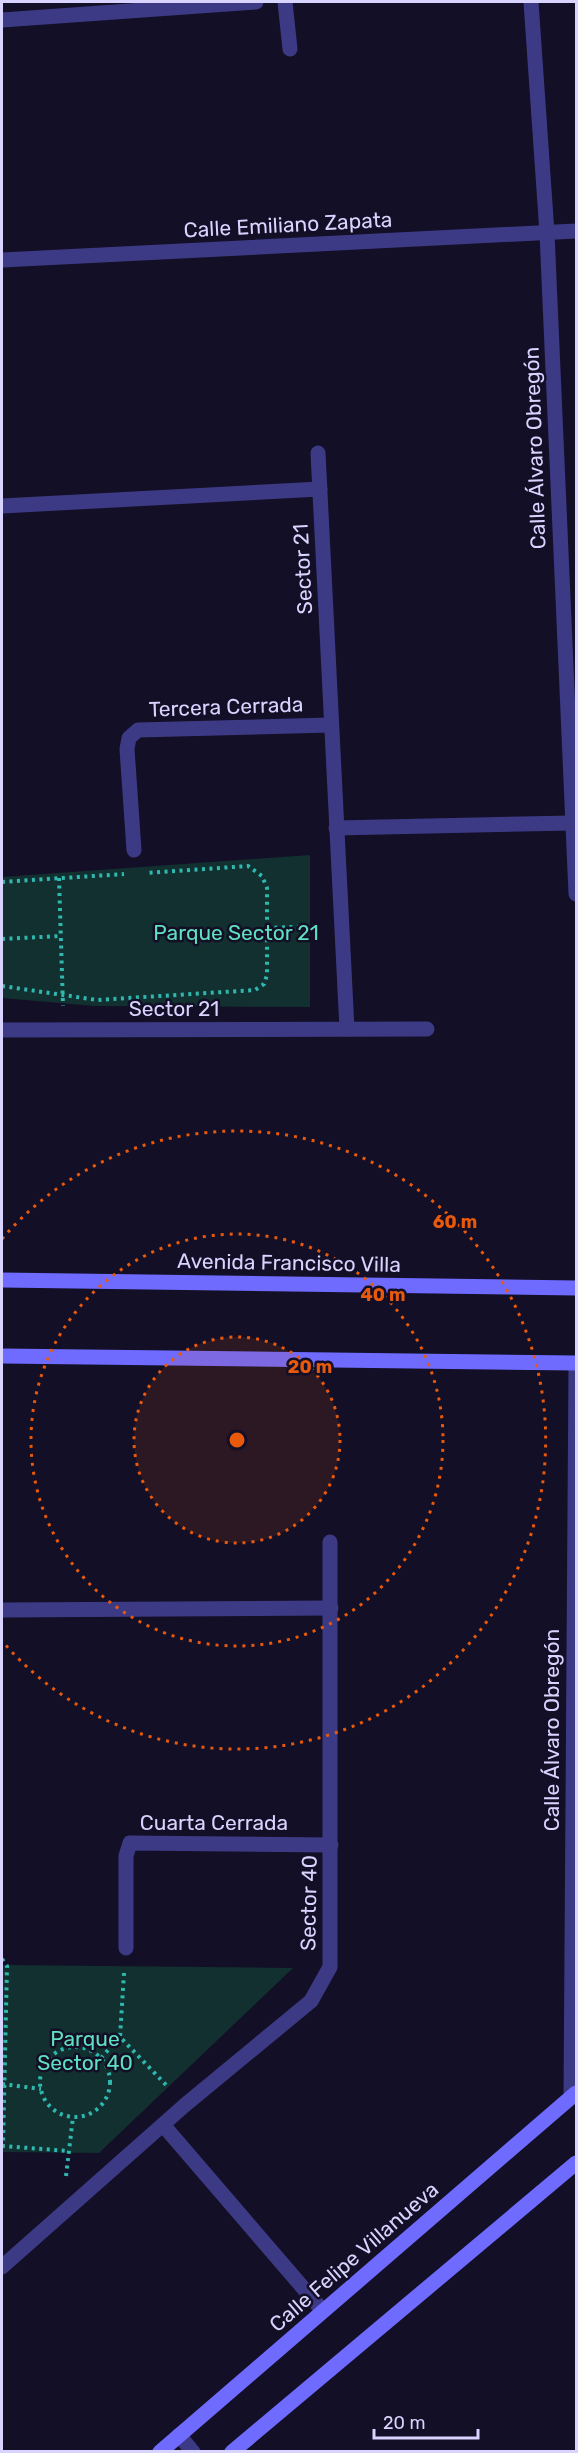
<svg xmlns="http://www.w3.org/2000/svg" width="578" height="2453" font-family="Rubik,sans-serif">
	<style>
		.green { fill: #12302f }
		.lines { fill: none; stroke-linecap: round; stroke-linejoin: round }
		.path { stroke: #2fb8b0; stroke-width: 4; stroke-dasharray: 3 4.5; stroke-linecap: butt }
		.street { stroke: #3d3a85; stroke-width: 15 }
		.secondary { stroke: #6f6bff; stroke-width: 15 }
		.ring { fill: none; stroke: #e8590c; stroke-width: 3; stroke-dasharray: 3 6 }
		.labels { text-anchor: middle; stroke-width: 5; stroke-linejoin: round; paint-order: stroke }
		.street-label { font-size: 21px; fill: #d9d4ff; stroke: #130f26 }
		.park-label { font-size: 21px; fill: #5fe0c0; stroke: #130f26 }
		.centre { fill: #e8590c; stroke: #130f26; stroke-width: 3 }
		.ring-label { font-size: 18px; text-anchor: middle; font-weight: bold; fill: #e8590c; stroke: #130f26; stroke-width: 5; stroke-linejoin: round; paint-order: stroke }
	</style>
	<rect width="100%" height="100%" fill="#130f26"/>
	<g class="green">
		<polygon points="310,855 310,1007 94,1006 2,998 2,877"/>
		<polygon points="2,1965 293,1968 99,2153 2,2152"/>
	</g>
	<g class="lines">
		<g class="path">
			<polyline points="59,878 63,1006"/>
			<polyline points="2,882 124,874"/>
			<polyline points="267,928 316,926"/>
			<polyline points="2,939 61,936"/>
			<polyline points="2,986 97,1000 255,990 264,984 267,975 267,888 262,876 248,866 146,873"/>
			<polyline points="2,1959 7,1966 3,2146 68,2151"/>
			<polyline points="124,1973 120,2037 168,2087"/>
			<circle cx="75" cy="2082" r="35"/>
			<polyline points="101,2058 120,2037"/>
			<polyline points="2,2084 41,2089"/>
			<polyline points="66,2176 73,2117"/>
		</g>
		<g class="street">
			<polyline points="285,2 290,49"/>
			<polyline points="531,2 547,233 576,894"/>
			<polyline points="2,20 256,2"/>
			<polyline points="2,260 576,231"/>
			<polyline points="318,453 347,1029"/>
			<polyline points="2,506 320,489"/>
			<polyline points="336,828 572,823"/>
			<polyline points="134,850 127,749 129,738 138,730 331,725"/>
			<polyline points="2,1030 427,1029"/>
			<polyline points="2,1610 331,1608"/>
			<polyline points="126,1948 126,1856 130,1843 331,1845"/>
			<polyline points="571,2098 576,1363"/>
			<polyline points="164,2126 323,2311"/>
			<polyline points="2,2267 185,2105 311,2001 330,1967 330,1542"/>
			<polyline points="179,2435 193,2452"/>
		</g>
		<g class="secondary">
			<polyline points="2,1280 576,1288"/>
			<polyline points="2,1356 576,1363"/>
			<polyline points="160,2452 576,2093"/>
			<polyline points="232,2452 576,2163"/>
		</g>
	</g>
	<circle cx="237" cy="1440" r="103" fill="#e8590c" fill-opacity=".12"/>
	<g class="ring">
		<circle cx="237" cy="1440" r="103"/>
		<circle cx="237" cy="1440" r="206"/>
		<path d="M2 1239A309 309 0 1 1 2 1641"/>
	</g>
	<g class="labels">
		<g class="street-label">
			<text transform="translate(288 225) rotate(-3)" y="7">Calle Emiliano Zapata</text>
			<text transform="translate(535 448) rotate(-92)" y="7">Calle Álvaro Obregón</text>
			<text transform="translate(303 569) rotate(-93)" y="7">Sector 21</text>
			<text transform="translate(226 707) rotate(-2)" y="7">Tercera Cerrada</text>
			<text x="174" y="1016">Sector 21</text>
			<text transform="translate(289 1263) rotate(1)" y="7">Avenida Francisco Villa</text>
			<text transform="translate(552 1730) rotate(-90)" y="7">Calle Álvaro Obregón</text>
			<text x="214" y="1830">Cuarta Cerrada</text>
			<text transform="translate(309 1903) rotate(-89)" y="7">Sector 40</text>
			<text transform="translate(354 2257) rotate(-41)" y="7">Calle Felipe Villanueva</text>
		</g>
		<g class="park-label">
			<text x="236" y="940">Parque Sector 21</text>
			<text x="85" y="2046">Parque<tspan x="85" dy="24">Sector 40</tspan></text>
		</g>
	</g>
	<circle cx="237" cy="1440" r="9" class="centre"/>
	<g class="ring-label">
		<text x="455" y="1228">60 m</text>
		<text x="383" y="1301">40 m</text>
		<text x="310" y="1373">20 m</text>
	</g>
	<rect width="578" height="2453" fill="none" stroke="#d9d4ff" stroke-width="6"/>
	<path d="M374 2429v9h104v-9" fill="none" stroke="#d9d4ff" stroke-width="3"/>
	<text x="383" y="2429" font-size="18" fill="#d9d4ff" stroke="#130f26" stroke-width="4.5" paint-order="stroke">20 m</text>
</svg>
